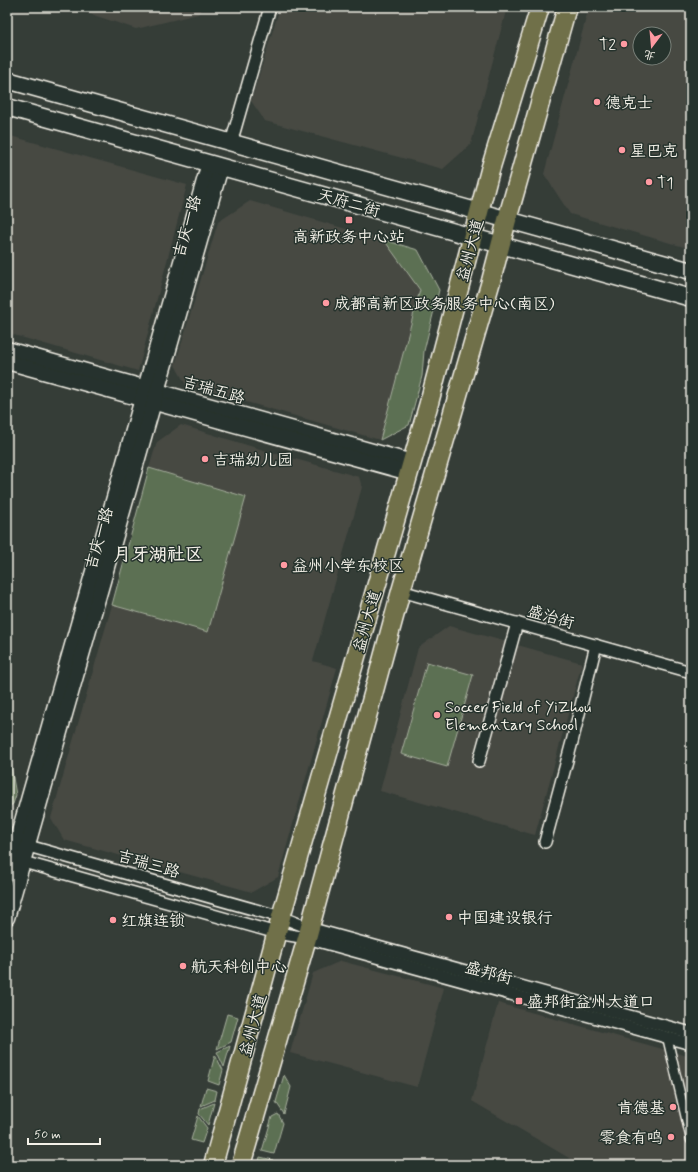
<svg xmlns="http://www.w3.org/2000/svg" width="698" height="1172" font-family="Mynerve,'LXGW WenKai TC',sans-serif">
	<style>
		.built { fill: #474943; fill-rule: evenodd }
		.green { fill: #5b7053; stroke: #a8b09e }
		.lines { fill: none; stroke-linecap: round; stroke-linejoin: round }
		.pedestrian-casing { stroke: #f4f1e8; stroke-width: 11 }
		.minor-casing { stroke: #f4f1e8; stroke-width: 14 }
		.tertiary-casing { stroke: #f4f1e8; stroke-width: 17 }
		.secondary-casing { stroke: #f4f1e8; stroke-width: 19 }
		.primary-casing { stroke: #f4f1e8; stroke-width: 21 }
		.pedestrian { stroke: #26332d; stroke-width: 8 }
		.minor { stroke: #26332d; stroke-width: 11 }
		.tertiary { stroke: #26332d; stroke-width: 14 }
		.secondary { stroke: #26332d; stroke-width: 16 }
		.primary { stroke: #70704a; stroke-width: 18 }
		.poi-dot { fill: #ff9aa2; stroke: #26332d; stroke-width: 1.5 }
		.labels { text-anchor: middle; stroke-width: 3; stroke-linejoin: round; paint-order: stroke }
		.poi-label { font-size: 16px; fill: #f4f1e8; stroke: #26332d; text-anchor: start }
		.street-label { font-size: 16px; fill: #f4f1e8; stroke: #26332d }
		.quarter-label { font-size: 18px; font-weight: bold; fill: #f4f1e8; stroke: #26332d }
	</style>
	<rect width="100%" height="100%" fill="#353d37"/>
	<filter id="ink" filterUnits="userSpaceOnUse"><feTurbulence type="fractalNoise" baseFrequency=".025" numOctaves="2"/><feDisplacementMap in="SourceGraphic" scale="8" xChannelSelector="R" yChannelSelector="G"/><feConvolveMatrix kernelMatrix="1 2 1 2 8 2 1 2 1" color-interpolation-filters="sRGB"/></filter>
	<g filter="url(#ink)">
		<g class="built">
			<polygon points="69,7 204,7 198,14 136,29"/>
			<polygon points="280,7 507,7 471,144 443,169 265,121 251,101"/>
			<path d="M589,7H691V249L570,214L544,174ZM640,34H664V58H640Z"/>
			<polygon points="7,135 187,185 138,371 7,333"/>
			<polygon points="250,201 384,240 420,290 380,440 186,385 175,365 218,222"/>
			<polygon points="181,425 260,449 359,477 362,487 313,661 337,668 278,877 252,892 64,840 51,818 112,605 208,632 246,497 149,468 157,442"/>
			<polygon points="449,626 582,663 535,835 380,791 418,648"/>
			<polygon points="341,961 444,988 417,1087 290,1053 313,973"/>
			<polygon points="498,1003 691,1057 691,1165 581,1165 472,1101"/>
		</g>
		<g class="green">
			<polygon points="384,240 418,250 439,290 424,351 422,376 409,425 380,440 420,290"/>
			<polygon points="149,468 246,497 208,632 112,605"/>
			<polygon points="427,662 473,675 447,767 401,754"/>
			<polygon points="7,744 16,795 13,804 7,808"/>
			<polygon points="227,1014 238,1017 231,1042 217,1049"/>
			<polygon points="230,1046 224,1067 217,1052"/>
			<polygon points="215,1055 223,1070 219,1085 208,1081"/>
			<polygon points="284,1075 291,1087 284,1114 276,1102"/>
			<polygon points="206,1088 217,1091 215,1100 201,1106"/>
			<polygon points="214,1103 208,1125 199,1114 200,1109"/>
			<polygon points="278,1114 283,1123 274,1154 262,1151 272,1117"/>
			<polygon points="198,1116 207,1128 202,1143 191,1140"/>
			<polygon points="260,1157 273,1160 272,1165 258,1165"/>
		</g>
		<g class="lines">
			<g class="pedestrian-casing">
				<polyline id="pedestrian" points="667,1037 691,1140"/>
			</g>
			<g class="minor-casing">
				<g id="minor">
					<polyline points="231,143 270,7"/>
					<polyline points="401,591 691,672"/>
					<polyline points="479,761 517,623"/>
					<polyline points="7,840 281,917 309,928 691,1033"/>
					<polyline points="545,842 572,742 596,645"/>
					<polyline points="16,860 277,933 307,938 691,1044"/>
				</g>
			</g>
			<g class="tertiary-casing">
				<g id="tertiary">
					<polyline points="7,349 412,462"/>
					<polyline points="7,362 409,473"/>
					<polyline points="7,874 209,163"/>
					<polyline points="7,918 221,167"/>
				</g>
			</g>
			<g class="secondary-casing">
				<g id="secondary">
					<polyline points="7,80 691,271"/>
					<polyline points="7,107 691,298"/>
				</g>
			</g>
			<g class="primary-casing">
				<g id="primary">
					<polyline points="213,1165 281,917 429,403 490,170 540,7"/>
					<polyline points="241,1165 307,938 401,591 491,281 507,220 567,7"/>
				</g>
			</g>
			<use href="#pedestrian" class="pedestrian"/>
			<use href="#minor" class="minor"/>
			<use href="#tertiary" class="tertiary"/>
			<use href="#secondary" class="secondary"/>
			<use href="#primary" class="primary"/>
		</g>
	</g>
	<g class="poi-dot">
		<circle cx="624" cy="44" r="4"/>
		<circle cx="597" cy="102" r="4"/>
		<circle cx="622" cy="150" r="4"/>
		<circle cx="649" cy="182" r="4"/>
		<rect x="345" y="216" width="8" height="8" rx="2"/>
		<circle cx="326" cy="303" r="4"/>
		<circle cx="205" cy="459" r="4"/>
		<circle cx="284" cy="565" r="4"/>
		<circle cx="437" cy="715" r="4"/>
		<circle cx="449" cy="917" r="4"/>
		<circle cx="113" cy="920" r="4"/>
		<circle cx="183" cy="966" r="4"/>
		<rect x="515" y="997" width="8" height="8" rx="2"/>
		<circle cx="673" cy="1107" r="4"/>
		<circle cx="671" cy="1137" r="4"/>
	</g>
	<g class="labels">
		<g class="poi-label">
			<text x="616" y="50" text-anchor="end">T2</text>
			<text x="605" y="108">德克士</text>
			<text x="630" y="156">星巴克</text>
			<text x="657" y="188">T1</text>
			<text x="349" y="242" text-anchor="middle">高新政务中心站</text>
			<text x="334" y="309">成都高新区政务服务中心(南区)</text>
			<text x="213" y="465">吉瑞幼儿园</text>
			<text x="292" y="571">益州小学东校区</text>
			<text x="445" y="712">Soccer Field of YiZhou<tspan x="445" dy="18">Elementary School</tspan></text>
			<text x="457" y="923">中国建设银行</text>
			<text x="121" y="926">红旗连锁</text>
			<text x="191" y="972">航天科创中心</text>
			<text x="527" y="1007">盛邦街益州大道口</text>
			<text x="665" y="1113" text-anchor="end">肯德基</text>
			<text x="663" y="1143" text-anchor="end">零食有鸣</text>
		</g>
		<g class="street-label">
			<text transform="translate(349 202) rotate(16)" y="6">天府二街</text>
			<text transform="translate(186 226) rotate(-74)" y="6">吉庆一路</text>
			<text transform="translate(469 250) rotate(-75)" y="6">益州大道</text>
			<text transform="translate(214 389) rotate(16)" y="6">吉瑞五路</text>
			<text transform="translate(98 538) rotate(-74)" y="6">吉庆一路</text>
			<text transform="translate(551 616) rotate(16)" y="6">盛治街</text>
			<text transform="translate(366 621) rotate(-74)" y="6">益州大道</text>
			<text transform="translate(149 863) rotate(16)" y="6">吉瑞三路</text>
			<text transform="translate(489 972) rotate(15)" y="6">盛邦街</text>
			<text transform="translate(252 1025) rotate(-75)" y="6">益州大道</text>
		</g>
		<g class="quarter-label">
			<text x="158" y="560">月牙湖社区</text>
		</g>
	</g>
	<rect width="698" height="1172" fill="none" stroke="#26332d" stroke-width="24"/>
	<rect x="12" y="12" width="674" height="1148" fill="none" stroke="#f4f1e8" stroke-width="1.5" filter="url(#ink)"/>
	<g transform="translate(652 46) rotate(196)"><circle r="19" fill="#26332d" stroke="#787f78"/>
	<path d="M0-3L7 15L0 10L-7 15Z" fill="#ff9aa2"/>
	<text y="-6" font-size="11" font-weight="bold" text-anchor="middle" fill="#f4f1e8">北</text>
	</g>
	<path d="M28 1138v6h72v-6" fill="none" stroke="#f4f1e8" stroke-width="2"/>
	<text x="34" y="1138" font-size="12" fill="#f4f1e8" stroke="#26332d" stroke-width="3" paint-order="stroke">50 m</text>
</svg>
